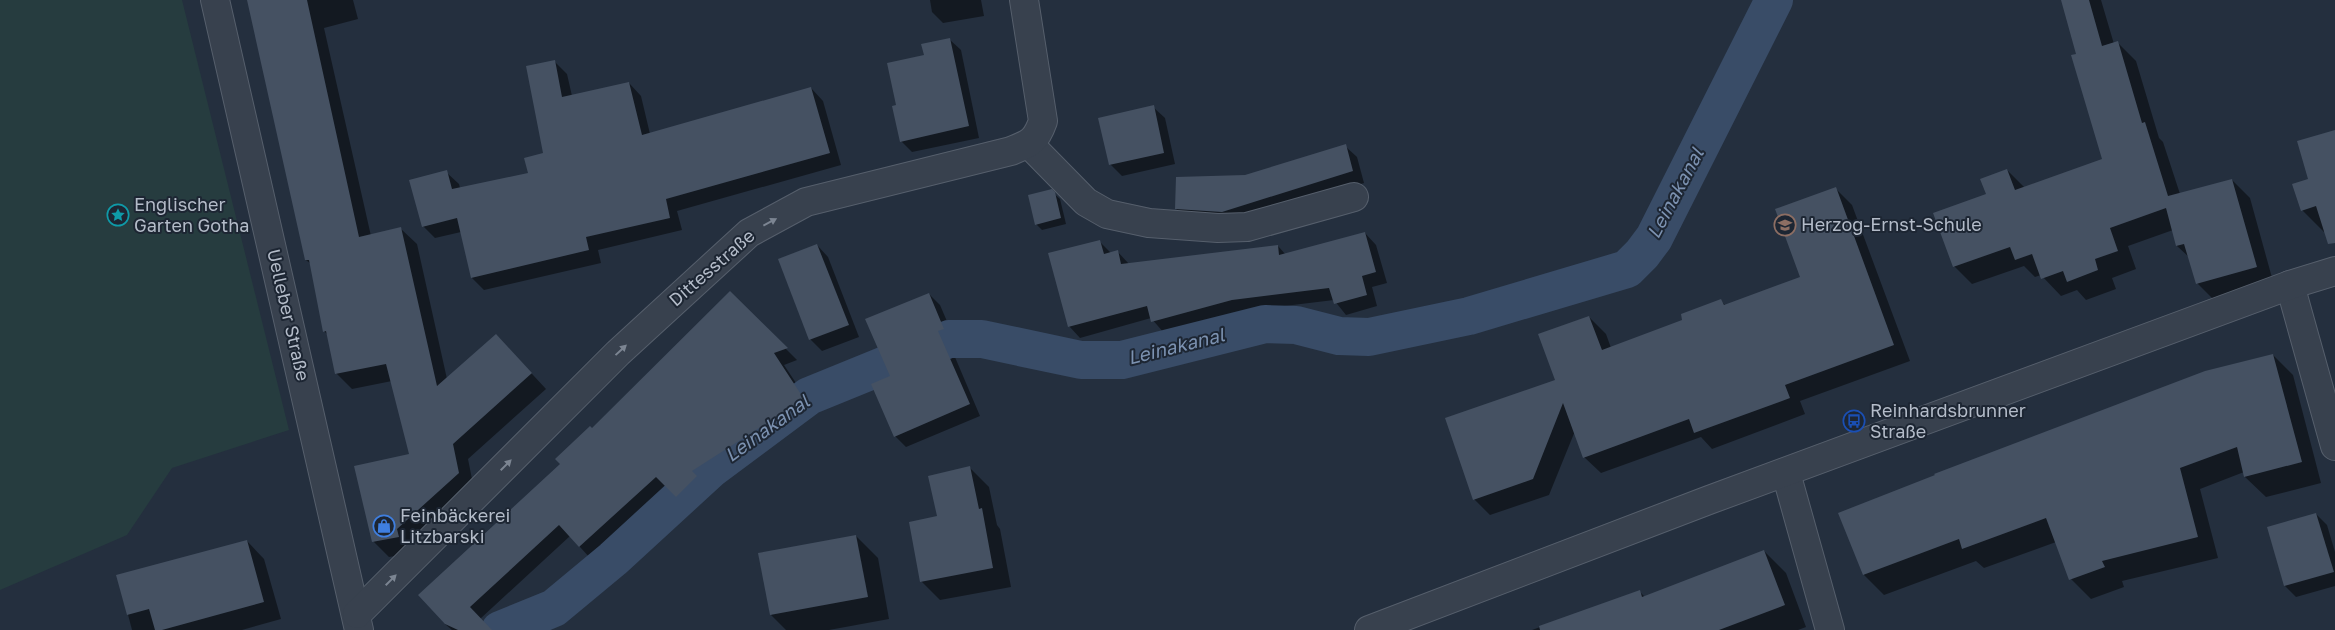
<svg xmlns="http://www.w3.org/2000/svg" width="2335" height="630" font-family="'Golos Text',sans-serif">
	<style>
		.green { fill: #263c3f }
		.shadow { fill: #0007 }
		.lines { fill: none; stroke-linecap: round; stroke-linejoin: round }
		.canal { stroke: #394c67; stroke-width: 38 }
		.building { fill: #455162 }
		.minor-casing { stroke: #565f6c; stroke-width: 30 }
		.minor { stroke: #38414e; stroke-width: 28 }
		.oneway { fill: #7c8592 }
		.labels { text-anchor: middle; stroke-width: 4; stroke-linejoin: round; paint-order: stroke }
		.poi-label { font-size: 18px; fill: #b4bcc9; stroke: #1d2633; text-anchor: start }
		.street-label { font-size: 18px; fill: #b4bcc9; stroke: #1d2633 }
		.water-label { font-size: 19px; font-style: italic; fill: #7c92b1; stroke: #1d2633 }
	</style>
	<rect width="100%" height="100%" fill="#242f3e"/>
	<polygon class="green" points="0,0 182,0 289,430 172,468 127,535 0,590"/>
	<g class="shadow">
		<polygon points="248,0 353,0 358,19 324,28 371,236 401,229 417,244 447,379 496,335 546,389 468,459 474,489 414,553 389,557 374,542 411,455 392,381 352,389 336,373 328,335 324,331 311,264 306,260"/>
		<polygon points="930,0 981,0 984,16 943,23 932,12"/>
		<polygon points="2062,0 2101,0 2114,44 2118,43 2136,61 2159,138 2163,142 2180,194 2232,180 2250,198 2274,285 2215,301 2197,283 2190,258 2177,246 2173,230 2128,246 2136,269 2112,278 2116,289 2086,300 2077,290 2061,296 2041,275 2035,277 2024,266 1972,284 1954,266 1987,195 2007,170 2025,188 2103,160 2078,55"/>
		<polygon points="949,39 961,50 979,138 912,152 901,141 897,106"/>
		<polygon points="555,62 567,74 572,96 629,83 641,96 650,134 811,88 823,101 841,165 677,211 682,230 598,250 601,263 484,290 472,278 461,232 435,238 423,226 446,172 459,184 460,188 530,174 544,154"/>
		<polygon points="1153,107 1165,118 1175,164 1122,176 1110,164"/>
		<polygon points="2335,132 2335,229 2324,232 2302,210 2310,180"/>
		<polygon points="1345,146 1357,157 1364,183 1234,223 1188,220 1176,209 1245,176"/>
		<polygon points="1835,188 1852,205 1910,361 1800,401 1805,414 1712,449 1701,437 1601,473 1584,457 1575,431 1549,495 1490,515 1474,499 1556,381 1589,317 1606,334 1611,348 1684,321 1721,301 1726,306 1801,278"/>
		<polygon points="1051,191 1060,199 1066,224 1042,230 1036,224"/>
		<polygon points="1365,233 1376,245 1387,283 1372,287 1377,306 1346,315 1334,300 1244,311 1164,333 1151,318 1080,338 1069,326 1100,242 1111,253 1117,251 1129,264 1278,246 1286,255"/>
		<polygon points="817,245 828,257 859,337 822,351 810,339"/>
		<polygon points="730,293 797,360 784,365 814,410 702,483 707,488 688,507 668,487 590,558 570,536 480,619 491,630 452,630 445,624 562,464 592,429"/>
		<polygon points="929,294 940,305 955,340 949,343 980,416 906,447 895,436 891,377"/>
		<polygon points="2273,355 2293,375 2321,483 2266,497 2245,477 2244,472 2200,489 2218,558 2122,581 2124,587 2091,599 2071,579 2056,542 1984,568 1976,561 1884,595 1864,575 1840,513"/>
		<polygon points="970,468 989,487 997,525 1000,529 1011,587 940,600 921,581 939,517"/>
		<polygon points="2316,514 2327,525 2335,552 2335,586 2296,597 2285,586"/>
		<polygon points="856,536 878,558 889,619 829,630 786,630 771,615"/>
		<polygon points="247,541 264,559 281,619 242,630 132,630 118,576"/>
		<polygon points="1764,551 1786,573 1806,627 1798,630 1532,630 1639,591 1645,597"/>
	</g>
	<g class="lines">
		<polyline class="canal" points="500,630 554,608 613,559 711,469 809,396 949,339 982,339 1081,360 1122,360 1265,324 1296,325 1339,336 1369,337 1469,316 1627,269 1642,254 1654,238 1774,0"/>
	</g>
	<g class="building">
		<polygon points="247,0 307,0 359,237 401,227 437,386 496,334 532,373 453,444 459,473 397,529 399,537 372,542 354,466 409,454 386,364 335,374 326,331 323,332 309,260 305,260"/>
		<polygon points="2061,0 2089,0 2102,46 2118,41 2142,123 2145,122 2168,196 2232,179 2257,267 2196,284 2184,244 2176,246 2166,208 2110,228 2118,251 2095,259 2098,270 2067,282 2063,271 2041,279 2032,254 2015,260 2010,247 1953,267 1933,213 1986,194 1980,179 2007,169 2015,190 2102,159 2071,55 2076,54"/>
		<polygon points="950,38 969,126 900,142 892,106 896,105 887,63 924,55 921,44"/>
		<polygon points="555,60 562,97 629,82 642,135 811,87 830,153 666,199 670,218 586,237 589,250 471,278 457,218 422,227 409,180 447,170 452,189 528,173 524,158 543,153 526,66"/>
		<polygon points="1154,105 1164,153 1109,165 1098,118"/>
		<polygon points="2335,130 2335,243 2328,244 2316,206 2301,211 2292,184 2308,179 2297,141"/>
		<polygon points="1346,144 1353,171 1222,212 1175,209 1176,177 1245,175"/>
		<polygon points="1836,187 1894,345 1785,385 1790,398 1694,433 1689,419 1583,458 1563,403 1533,479 1473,500 1445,418 1555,380 1538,334 1589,316 1602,350 1682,320 1681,314 1721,299 1724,305 1800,277 1775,209"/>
		<polygon points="1052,189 1055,192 1061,218 1035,225 1028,195"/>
		<polygon points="1365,232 1376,272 1362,276 1367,295 1334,304 1329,288 1232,300 1151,322 1147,306 1068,327 1048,253 1100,240 1104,254 1118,250 1121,264 1278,245 1279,255"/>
		<polygon points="817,244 849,325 809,340 778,259"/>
		<polygon points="730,291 788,348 774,353 804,399 692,471 697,476 676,497 656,477 579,547 559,525 470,607 492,630 458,630 445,624 418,595 560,464 555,459 590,426 592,428"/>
		<polygon points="929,293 944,329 938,331 970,404 894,437 871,384 890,376 865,319"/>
		<polygon points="2273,354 2302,462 2244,477 2237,447 2180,468 2198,537 2102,561 2105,567 2069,580 2046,518 1962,549 1959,539 1863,575 1838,513 1935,475 1934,474 2205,371"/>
		<polygon points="970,466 979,509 982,508 993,568 920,582 909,522 937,516 928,476"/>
		<polygon points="2316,513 2334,572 2284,586 2267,527"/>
		<polygon points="856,535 868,597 770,615 758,553"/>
		<polygon points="247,540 264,602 162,630 155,630 149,609 127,615 116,575"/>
		<polygon points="1764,550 1785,605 1719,630 1540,630 1539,626 1640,590 1642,597"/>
	</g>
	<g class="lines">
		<g class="minor-casing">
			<g id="minor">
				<polyline points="215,0 359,630"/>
				<polyline points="1029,144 1086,202 1107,214 1149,223 1218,228 1247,227 1354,197"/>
				<polyline points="2290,285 2335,446"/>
				<polyline points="1786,473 1830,630"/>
				<path d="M357,614L618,353L749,233L806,202L1011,151C1031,143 1036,141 1043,121L1024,0"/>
				<polyline points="1369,630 1709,500 2290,285 2335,271"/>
			</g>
		</g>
		<use href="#minor" class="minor"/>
	</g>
	<defs><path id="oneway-solid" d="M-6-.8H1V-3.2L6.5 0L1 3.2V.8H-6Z" transform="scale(1.25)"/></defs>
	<g class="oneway">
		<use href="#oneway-solid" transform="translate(770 222) rotate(-28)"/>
		<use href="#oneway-solid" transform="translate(621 350) rotate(-43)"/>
		<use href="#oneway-solid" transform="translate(506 465) rotate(-45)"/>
		<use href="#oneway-solid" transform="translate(391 580) rotate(-45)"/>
	</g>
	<defs>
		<g id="sight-ring" transform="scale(1.125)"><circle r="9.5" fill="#1d2633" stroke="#0f9aa8" stroke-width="1.5"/><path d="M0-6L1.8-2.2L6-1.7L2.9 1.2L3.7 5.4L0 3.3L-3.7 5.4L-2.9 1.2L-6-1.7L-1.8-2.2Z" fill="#0f9aa8"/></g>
		<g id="school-ring" transform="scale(1.125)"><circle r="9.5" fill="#1d2633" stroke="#8d6e63" stroke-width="1.5"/><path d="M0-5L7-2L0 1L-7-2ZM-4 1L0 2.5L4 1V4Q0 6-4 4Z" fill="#8d6e63"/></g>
		<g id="bus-ring" transform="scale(1.125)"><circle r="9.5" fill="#1d2633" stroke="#1a4fb4" stroke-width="1.5"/><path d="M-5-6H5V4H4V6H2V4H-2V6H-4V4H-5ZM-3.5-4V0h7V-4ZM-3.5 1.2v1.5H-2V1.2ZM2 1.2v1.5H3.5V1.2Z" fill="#1a4fb4"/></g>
		<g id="shop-ring" transform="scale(1.125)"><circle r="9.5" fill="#1d2633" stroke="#3f7fe0" stroke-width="1.5"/><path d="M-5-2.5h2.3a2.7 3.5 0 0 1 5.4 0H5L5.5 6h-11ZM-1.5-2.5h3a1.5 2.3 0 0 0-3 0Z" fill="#3f7fe0"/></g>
	</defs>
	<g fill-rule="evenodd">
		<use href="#sight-ring" x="118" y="215"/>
		<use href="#school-ring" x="1785" y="225"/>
		<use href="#bus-ring" x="1854" y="421"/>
		<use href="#shop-ring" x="384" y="526"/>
	</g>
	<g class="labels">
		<g class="poi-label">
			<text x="134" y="211">Englischer<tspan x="134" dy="21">Garten Gotha</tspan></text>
			<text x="1801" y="231">Herzog-Ernst-Schule</text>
			<text x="1870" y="417">Reinhardsbrunner<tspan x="1870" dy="21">Straße</tspan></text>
			<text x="400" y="522">Feinbäckerei<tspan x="400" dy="21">Litzbarski</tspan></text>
		</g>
		<g class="street-label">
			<text transform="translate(712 268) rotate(-41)" y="6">Dittesstraße</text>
			<text transform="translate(288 315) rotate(77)" y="6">Uelleber Straße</text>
		</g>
		<g class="water-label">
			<text transform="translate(1675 193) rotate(-62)" y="7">Leinakanal</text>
			<text transform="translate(1176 346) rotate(-14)" y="7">Leinakanal</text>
			<text transform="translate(767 428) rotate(-36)" y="7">Leinakanal</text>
		</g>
	</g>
</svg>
